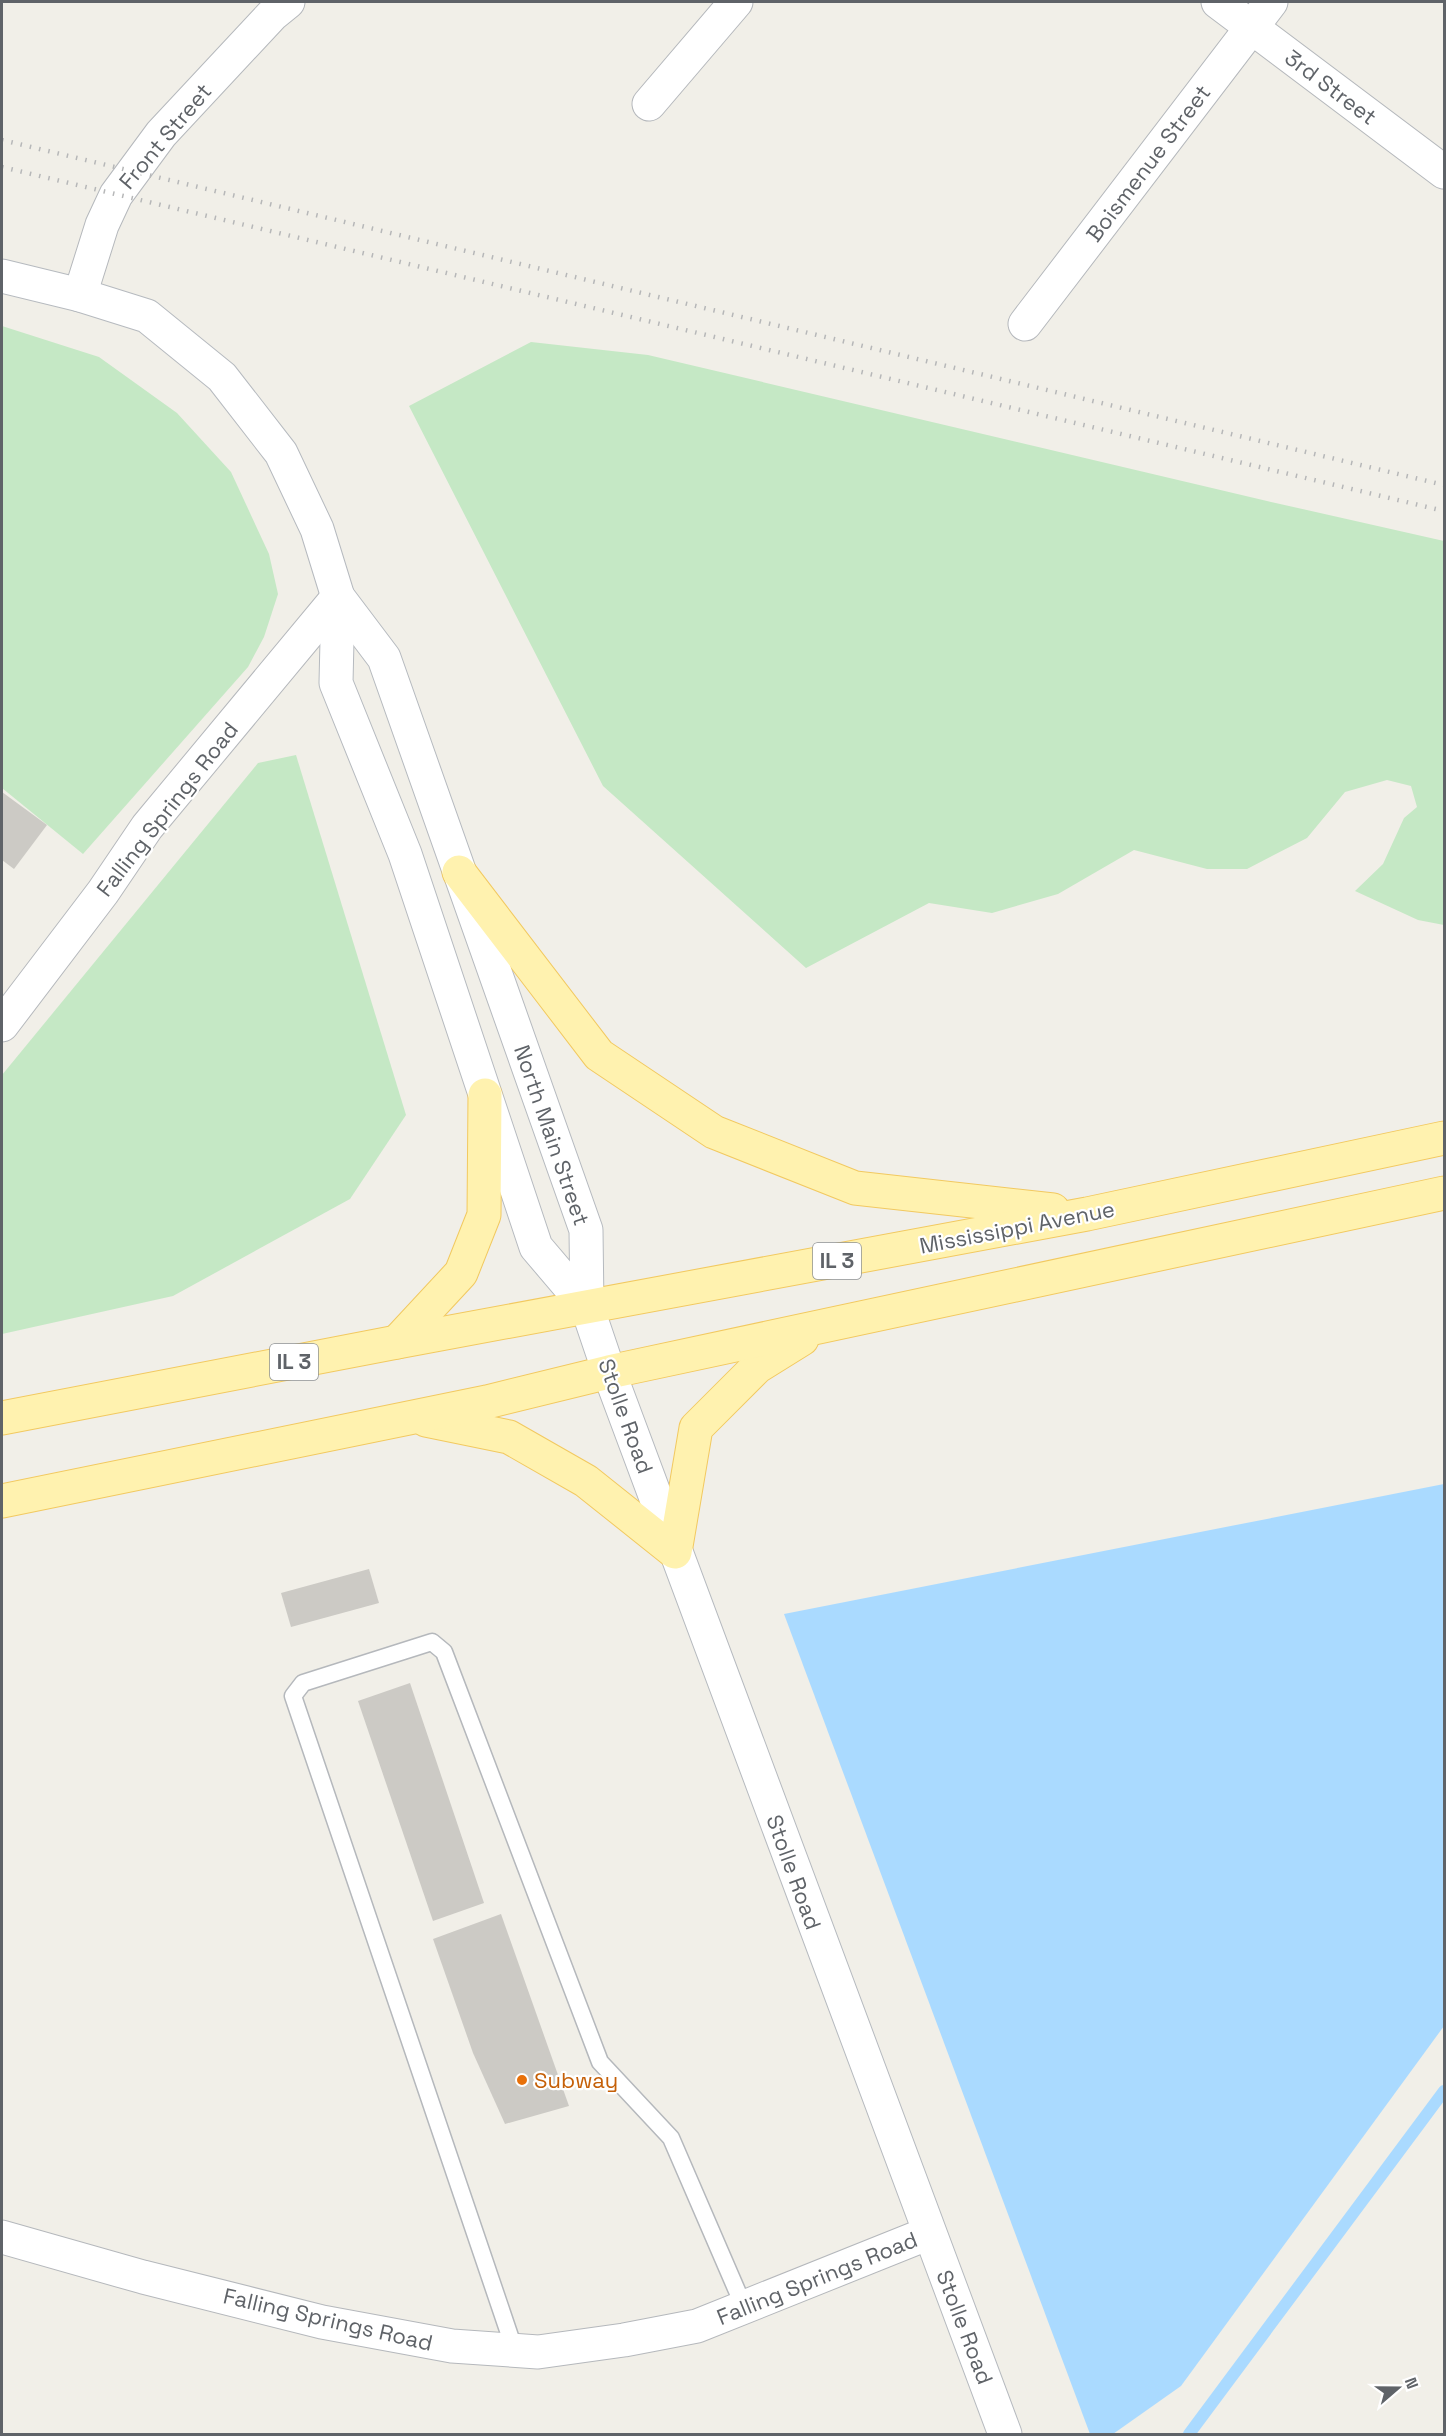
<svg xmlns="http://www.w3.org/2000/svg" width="1446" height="2436" font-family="'Space Grotesk',sans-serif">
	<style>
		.green { fill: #c5e8c5 }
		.water { fill: #aadaff }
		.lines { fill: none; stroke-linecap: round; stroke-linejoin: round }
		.stream { stroke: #aadaff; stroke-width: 12 }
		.building { fill: #cccac5 }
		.service-casing { stroke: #b5b8bc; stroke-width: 19 }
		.minor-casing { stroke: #b5b8bc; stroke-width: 35 }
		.tertiary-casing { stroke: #b5b8bc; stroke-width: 35 }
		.secondary-casing { stroke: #b6babf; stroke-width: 35 }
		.primary-casing { stroke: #f2c960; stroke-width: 35 }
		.service { stroke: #fff; stroke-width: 16 }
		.minor { stroke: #fff; stroke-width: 33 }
		.tertiary { stroke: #fff; stroke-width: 33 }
		.secondary { stroke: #fff; stroke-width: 33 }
		.primary { stroke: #fff2af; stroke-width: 33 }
		.rail { stroke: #b6b7b8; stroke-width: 4.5; stroke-dasharray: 1.5 8; stroke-linecap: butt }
		.food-dot { fill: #e8710a; stroke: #fff; stroke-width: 2 }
		.labels { text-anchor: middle; stroke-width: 4.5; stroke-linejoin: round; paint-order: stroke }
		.shield { fill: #fff; stroke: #8f9295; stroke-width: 1.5 }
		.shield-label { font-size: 21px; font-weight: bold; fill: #5f6368 }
		.street-label { font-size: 22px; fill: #5f6368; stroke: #fff }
		.food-label { font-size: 22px; fill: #c56008; stroke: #fff; text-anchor: start }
	</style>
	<rect width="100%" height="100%" fill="#f1efe8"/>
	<g class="green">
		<polygon points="2,326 99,357 177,413 231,472 269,554 278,594 264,637 248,667 83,854 2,788"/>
		<polygon points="531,342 648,355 1267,501 1444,541 1444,925 1418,920 1355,891 1383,864 1404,818 1417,807 1411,786 1387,780 1345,792 1307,838 1247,869 1207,869 1134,850 1058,894 992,913 929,903 806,968 603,786 409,406"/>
		<polygon points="296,755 406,1115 350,1199 173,1296 2,1334 2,1075 258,763"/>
	</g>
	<polygon class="water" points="1444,1484 1444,2026 1181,2386 1113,2434 1090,2434 784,1614"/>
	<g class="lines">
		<polyline class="stream" points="1189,2434 1444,2091"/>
	</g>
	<g class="building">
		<polygon points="2,792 47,825 14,869 2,860"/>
		<polygon points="369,1569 379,1603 291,1627 281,1593"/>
		<polygon points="410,1683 484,1903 433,1921 358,1701"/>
		<polygon points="501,1914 569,2106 505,2124 473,2053 433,1939"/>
	</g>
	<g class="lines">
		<g class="service-casing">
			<polyline id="service" points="515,2351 293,1696 303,1683 432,1642 444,1652 600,2062 671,2138 744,2307"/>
		</g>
		<g class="minor-casing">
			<g id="minor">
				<polyline points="1218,2 1444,172"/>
				<polyline points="649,104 736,2"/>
				<polyline points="1025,324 1271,2"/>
				<polyline points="2,1025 103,892 147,827 338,597"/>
				<polyline points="2,2237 143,2277 322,2322 452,2346 538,2352 624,2340 697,2326 929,2233"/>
			</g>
		</g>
		<g class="tertiary-casing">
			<polyline id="tertiary" points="80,295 102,225 116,195 161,134 272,15 288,2"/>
		</g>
		<g class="secondary-casing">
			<g id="secondary">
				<polyline points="2,276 80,295 147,316 222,377 281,453 317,529 338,597 384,658 586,1230 587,1307 609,1372 1005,2434"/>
				<polyline points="338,597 336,683 405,854 536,1247 587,1307"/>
			</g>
		</g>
		<g class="primary-casing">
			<g id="primary">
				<polyline points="459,872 599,1055 714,1132 855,1188 1053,1210"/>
				<polyline points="397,1342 461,1273 484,1215 485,1095"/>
				<polyline points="2,1418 397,1342 1087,1214 1444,1138"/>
				<polyline points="426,1420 509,1437 586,1481 675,1552 696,1428 757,1367 802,1339"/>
				<polyline points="2,1501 487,1402 609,1372 1444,1193"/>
			</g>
		</g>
		<use href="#service" class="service"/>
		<use href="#minor" class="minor"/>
		<use href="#tertiary" class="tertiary"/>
		<use href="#secondary" class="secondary"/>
		<use href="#primary" class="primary"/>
		<g class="rail">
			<polyline points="2,140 1444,485"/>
			<polyline points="2,167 1444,511"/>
		</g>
	</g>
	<circle class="food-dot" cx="522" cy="2080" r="6"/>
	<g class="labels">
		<g class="shield">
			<rect x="813" y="1243" width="48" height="36" rx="4.5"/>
			<rect x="270" y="1344" width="48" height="36" rx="4.5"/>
		</g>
		<g class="shield-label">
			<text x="837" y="1268">IL 3</text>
			<text x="294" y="1369">IL 3</text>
		</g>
		<g class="street-label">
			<text transform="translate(1331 87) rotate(37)" y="8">3rd Street</text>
			<text transform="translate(165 136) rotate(-50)" y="8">Front Street</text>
			<text transform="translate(1148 163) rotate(-53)" y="8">Boismenue Street</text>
			<text transform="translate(167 809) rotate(-52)" y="8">Falling Springs Road</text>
			<text transform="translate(552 1135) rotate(71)" y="8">North Main Street</text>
			<text transform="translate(1017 1227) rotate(-11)" y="8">Mississippi Avenue</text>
			<text transform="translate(626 1416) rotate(70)" y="8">Stolle Road</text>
			<text transform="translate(794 1872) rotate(70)" y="8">Stolle Road</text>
			<text transform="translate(817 2278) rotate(-22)" y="8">Falling Springs Road</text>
			<text transform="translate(328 2319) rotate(13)" y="8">Falling Springs Road</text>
			<text transform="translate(965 2327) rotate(69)" y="8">Stolle Road</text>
		</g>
		<g class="food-label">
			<text x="534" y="2088">Subway</text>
		</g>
	</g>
	<rect width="1446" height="2436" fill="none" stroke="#5f6368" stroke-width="6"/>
	<g transform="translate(1398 2388) rotate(70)" stroke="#ffffff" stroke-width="4.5" paint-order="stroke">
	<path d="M0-4.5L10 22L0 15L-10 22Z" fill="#5f6368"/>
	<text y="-9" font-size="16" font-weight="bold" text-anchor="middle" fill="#5f6368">N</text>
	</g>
</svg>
